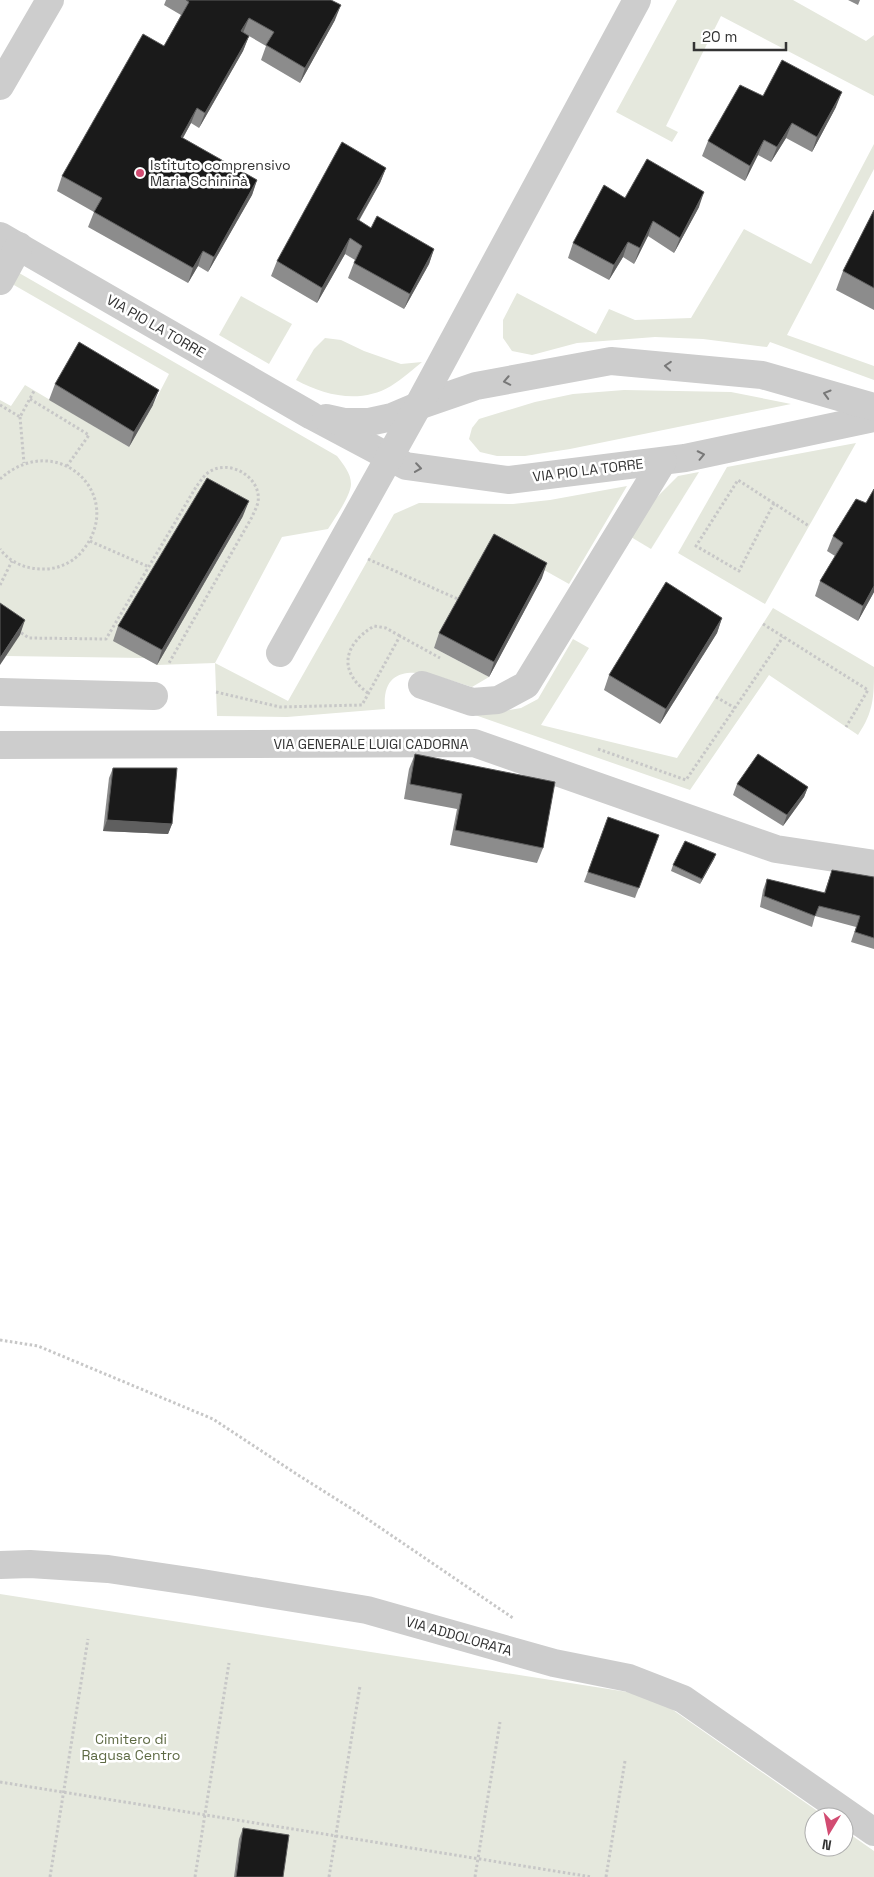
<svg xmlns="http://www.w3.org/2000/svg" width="874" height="1877" font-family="'Space Grotesk',sans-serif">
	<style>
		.green { fill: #e5e8dd }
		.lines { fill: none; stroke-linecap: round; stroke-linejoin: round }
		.path { stroke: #c7c7c7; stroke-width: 3; stroke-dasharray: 2.5 2.5; stroke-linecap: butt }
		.minor { stroke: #cdcdcd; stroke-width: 28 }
		.wall { fill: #8c8c8c }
		.shaded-wall { fill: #5f5f5f }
		.building { fill: #1a1a1a; stroke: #5f5f5f }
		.oneway { stroke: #787878 }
		.poi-dot { fill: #d24c72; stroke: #fff; stroke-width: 2 }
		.labels { text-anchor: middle; stroke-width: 5; stroke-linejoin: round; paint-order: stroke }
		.poi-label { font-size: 14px; fill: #333; stroke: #fff; text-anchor: start }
		.street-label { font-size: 14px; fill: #333; stroke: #fff }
		.park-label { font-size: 14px; fill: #5e6a44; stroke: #fff }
	</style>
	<rect width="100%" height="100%" fill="#fff"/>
	<g class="green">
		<polygon points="677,0 793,0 866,41 874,35 874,96 721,16 666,126 678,132 672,142 616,112"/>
		<polygon points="874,144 874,169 787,335 874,366 874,380 770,342 767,347 703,339 655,337 577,343 532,355 512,351 503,338 503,320 517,293 596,334 609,309 635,320 691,318 744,229 811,264"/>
		<path d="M0,262L337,456C343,464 351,473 351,484C351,495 335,518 328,529L282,537L215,663L288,701L394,514L419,503L513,504L550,500L627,486L569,584L494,542L434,648L489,677L472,687C441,678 380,651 385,709L287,717L217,716L215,663L157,665L113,640L145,658L6,656L0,622V400L11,406L25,385L129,447L153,405L169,374L0,277Z"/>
		<polygon points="241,296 292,324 269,364 219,335"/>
		<path d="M325,338L341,340L364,351L401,364L422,362C412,370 402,379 391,386C361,404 325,396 296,380L314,349Z"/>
		<polygon points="624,390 731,392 791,404 570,449 525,456 497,456 480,452 469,439 472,428 479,419 535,402 573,394"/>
		<polygon points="856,443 765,604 678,553 727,467"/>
		<polygon points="699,472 651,549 631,537 651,503 678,476"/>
		<path d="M773,608L874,667C874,697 874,711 858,735L769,675L690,790L458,709L498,712L521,708L538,699L573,639L589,648L541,725L677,758Z"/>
		<polygon points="0,1594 653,1696 826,1817 814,1817 814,1847 844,1847 844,1830 874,1851 874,1877 0,1877"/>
	</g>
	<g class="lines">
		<g class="path">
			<polyline points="30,399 89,435 67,466"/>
			<polyline points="0,405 20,417 34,391"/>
			<polyline points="20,417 24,463"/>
			<path d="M0,479C57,428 127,495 83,550C75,561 61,568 47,569C29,570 11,564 0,549"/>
			<polyline points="774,503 739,571 696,546 738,480 809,526"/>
			<polyline points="90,541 149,567"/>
			<polyline points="368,559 460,600"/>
			<polyline points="0,585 12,561"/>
			<polyline points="763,624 868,690 846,727"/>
			<path d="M17,630L29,638L106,639L196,487C200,482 204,475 209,472C230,458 262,478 258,502C257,507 254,512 252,517L169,663"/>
			<polyline points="216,692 280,707 362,705 400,636 440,658"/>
			<path d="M368,693C338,671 343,645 374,626L386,628L400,636"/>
			<polyline points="716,697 735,708"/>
			<polyline points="598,749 686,780 783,637"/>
			<polyline points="0,1340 38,1346 213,1419 298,1475 360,1514 513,1618"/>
			<polyline points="0,1782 592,1877"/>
			<polyline points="50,1877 88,1639"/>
			<polyline points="195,1877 229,1663"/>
			<polyline points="329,1877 360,1686"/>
			<polyline points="475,1877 500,1722"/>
			<polyline points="606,1877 625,1761"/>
		</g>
		<g class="minor">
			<polyline points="0,86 50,0"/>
			<polyline points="0,236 312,416 406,466 508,480 685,458 874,418"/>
			<polyline points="0,281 19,246"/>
			<polyline points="326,418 344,422 369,422 392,417 418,406 476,386 611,361 762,375 874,407"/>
			<polyline points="280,653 418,406 637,0"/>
			<polyline points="422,685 472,702 498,700 526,685 663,461"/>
			<polyline points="0,692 154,696"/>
			<polyline points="0,745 474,743 776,849 874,864"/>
			<polyline points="0,1565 30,1564 108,1569 196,1582 367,1610 554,1663 629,1678 683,1699 874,1832"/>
		</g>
	</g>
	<g class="wall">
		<polygon points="166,0 331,0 335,20 300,83 261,60 266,46 249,36 243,51 199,128 191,123 183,138 257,180 252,195 208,272 198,266 188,283 88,227 94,212 57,191 62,176 164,46 181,15 164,5"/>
		<polygon points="848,0 860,0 858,5"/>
		<polygon points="763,96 836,107 812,152 786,138 771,162 758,155 745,181 702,156 708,141"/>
		<polygon points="386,168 380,183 359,221 371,228 434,249 429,264 404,309 348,278 355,260 345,254 317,303 271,276 277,261"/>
		<polygon points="625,198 699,207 674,253 648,236 634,264 623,257 609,280 568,258 573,243"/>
		<polygon points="874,210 874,310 836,290 843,271"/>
		<polygon points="55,384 153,405 129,447 49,400"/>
		<polygon points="874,489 874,592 858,621 815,596 820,581 835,556 827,551 833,536 866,503"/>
		<polygon points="243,516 157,665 113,641 118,626"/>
		<polygon points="542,578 489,677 434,648 439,633"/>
		<polygon points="722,618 717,633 660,724 604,690 609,675"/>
		<polygon points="415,754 543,848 537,863 450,845 457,809 404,799 409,769"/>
		<polygon points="113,768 172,824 168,834 103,831 109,778"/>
		<polygon points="737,784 808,787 804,797 783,826 733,795"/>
		<polygon points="608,817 659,835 635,898 584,882"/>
		<polygon points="716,854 714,859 700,884 671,871 673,865"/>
		<polygon points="832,870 874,877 874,949 851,942 856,927 815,916 812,927 760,907 763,890 767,879 824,893"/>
		<polygon points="243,1828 283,1877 234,1877 239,1839"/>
	</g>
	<g class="shaded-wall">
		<polygon points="341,5 335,20 300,83 305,68"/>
		<polygon points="249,18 243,33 241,31"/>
		<polygon points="249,36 243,51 199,128 205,113"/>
		<polygon points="842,92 836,107 812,152 817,137"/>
		<polygon points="197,108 191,123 175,152 181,137"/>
		<polygon points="792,123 786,138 771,162 777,147"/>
		<polygon points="764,140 758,155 745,181 750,166"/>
		<polygon points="386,168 380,183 351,234 357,219"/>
		<polygon points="257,180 252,195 208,272 214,257"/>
		<polygon points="704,192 699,207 674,253 680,238"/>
		<polygon points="653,221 648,236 634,264 640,248"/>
		<polygon points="350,238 345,254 317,303 322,288"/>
		<polygon points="628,242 623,257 609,280 614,265"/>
		<polygon points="434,249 429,264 404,309 410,294"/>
		<polygon points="203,251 198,266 188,283 193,268"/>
		<polygon points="159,390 153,405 129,447 134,432"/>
		<polygon points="249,501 243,516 157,665 162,650"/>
		<polygon points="547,563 542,578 489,677 494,662"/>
		<polygon points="874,586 874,592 858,621 863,606"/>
		<polygon points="722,618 717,633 660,724 666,709"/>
		<polygon points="25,620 20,635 0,665 0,658"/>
		<polygon points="808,787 804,797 783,826 787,815"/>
		<polygon points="107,820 172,824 168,834 103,831"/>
		<polygon points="716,854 714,859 700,884 702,879"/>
	</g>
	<g class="building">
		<polygon points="186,0 331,0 341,5 305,68 266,45 274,32 249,18 241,31 249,36 205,113 197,108 181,137 257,180 214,257 203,251 193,268 94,212 102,198 62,176 143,34 164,46 189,2"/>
		<polygon points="782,60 842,92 817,137 792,123 777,147 764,140 750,166 708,141 740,85 763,96"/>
		<polygon points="342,142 386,168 357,219 371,228 377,216 434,249 410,294 354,263 362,246 350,238 322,288 277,261"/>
		<polygon points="647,159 704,192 680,238 653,221 640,248 628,242 614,265 573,243 604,185 625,198"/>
		<polygon points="874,210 874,288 843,271"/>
		<polygon points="79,342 159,390 134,432 55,384"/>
		<polygon points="207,478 249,501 162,650 118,626"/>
		<polygon points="874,489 874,586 863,606 820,581 843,543 833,536 856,499 866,503"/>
		<polygon points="494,534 547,563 494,662 439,633"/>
		<polygon points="666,582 722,618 666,709 609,675"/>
		<polygon points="0,603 25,620 0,658"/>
		<polygon points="415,754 555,782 543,848 455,830 462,794 410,784"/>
		<polygon points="758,754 808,787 787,815 737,784"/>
		<polygon points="113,768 177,768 172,824 107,820"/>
		<polygon points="608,817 659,835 639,888 588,872"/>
		<polygon points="685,841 716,854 702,879 673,865"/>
		<polygon points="832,870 874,877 874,938 855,932 860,916 819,906 815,916 764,896 767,879 825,893"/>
		<polygon points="243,1828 289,1835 283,1877 236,1877"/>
	</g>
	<defs><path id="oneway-chevron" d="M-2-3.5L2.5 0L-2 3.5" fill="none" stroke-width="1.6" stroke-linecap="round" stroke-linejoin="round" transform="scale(1.25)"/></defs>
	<g class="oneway">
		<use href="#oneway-chevron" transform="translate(668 366) rotate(-175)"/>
		<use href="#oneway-chevron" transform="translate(507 381) rotate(169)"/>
		<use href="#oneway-chevron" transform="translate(827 394) rotate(-164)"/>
		<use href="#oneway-chevron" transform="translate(701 455) rotate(-12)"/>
		<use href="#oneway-chevron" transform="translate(418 468) rotate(8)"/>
	</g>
	<circle class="poi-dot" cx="140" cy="173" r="5"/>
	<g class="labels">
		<g class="poi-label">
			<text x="150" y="170">Istituto comprensivo<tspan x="150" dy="16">Maria Schininà</tspan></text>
		</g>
		<g class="street-label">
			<text transform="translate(156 326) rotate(30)" y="5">VIA PIO LA TORRE</text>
			<text transform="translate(588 470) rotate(-7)" y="5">VIA PIO LA TORRE</text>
			<text x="371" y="749">VIA GENERALE LUIGI CADORNA</text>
			<text transform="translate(459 1636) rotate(16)" y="5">VIA ADDOLORATA</text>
		</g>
		<g class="park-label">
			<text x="131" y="1744">Cimitero di<tspan x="131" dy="16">Ragusa Centro</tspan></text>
		</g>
	</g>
	<g transform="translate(829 1832) rotate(190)"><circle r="24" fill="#ffffff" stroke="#adadad"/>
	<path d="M0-4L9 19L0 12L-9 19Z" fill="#d24c72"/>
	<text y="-8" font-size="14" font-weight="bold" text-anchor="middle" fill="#333333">N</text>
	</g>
	<path d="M694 42v8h92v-8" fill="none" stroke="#333333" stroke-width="2.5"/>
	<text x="702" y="42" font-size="15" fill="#333333" stroke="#ffffff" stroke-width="4" paint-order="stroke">20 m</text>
</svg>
